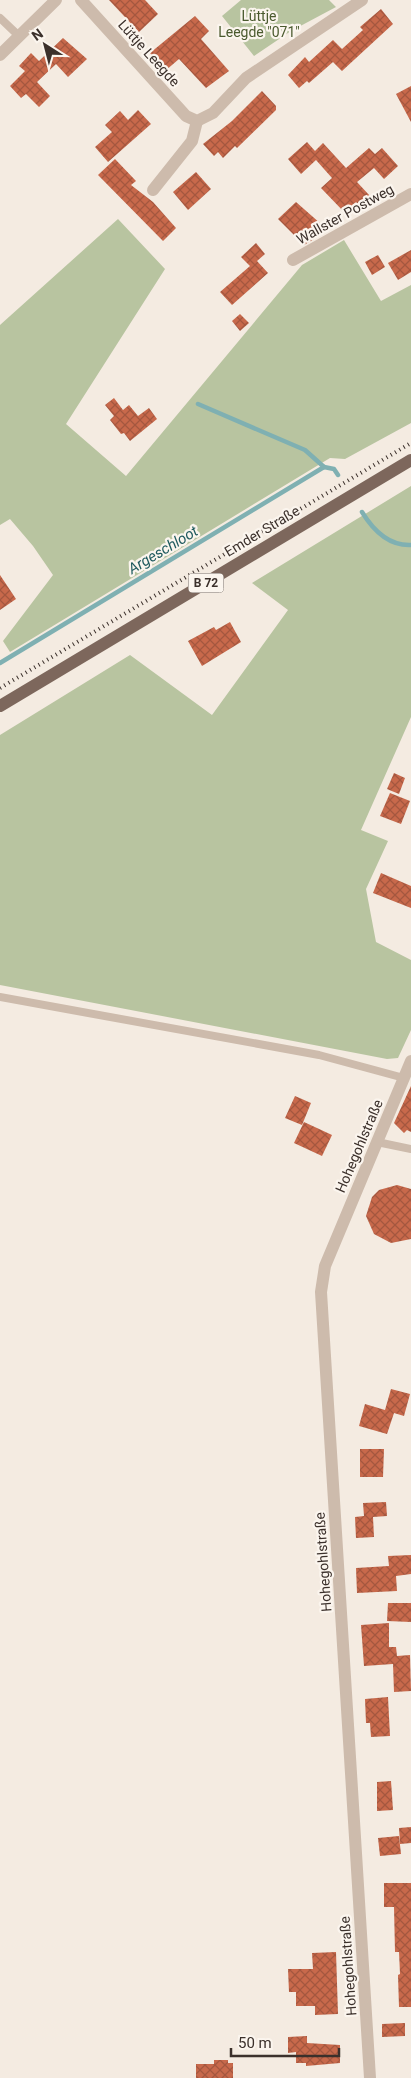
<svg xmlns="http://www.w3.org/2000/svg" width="411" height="2078" font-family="Roboto,sans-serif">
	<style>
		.green { fill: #b8c4a0 }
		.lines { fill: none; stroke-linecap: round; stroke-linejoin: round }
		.stream { stroke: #7fb0b2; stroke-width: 4.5 }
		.building { fill: url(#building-cross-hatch) }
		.service { stroke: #cdbbac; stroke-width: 8 }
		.minor { stroke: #cdbbac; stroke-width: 12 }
		.primary { stroke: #7d675c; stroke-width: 12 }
		.rail { stroke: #3b302b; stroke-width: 4; stroke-dasharray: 1 4; stroke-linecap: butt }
		.labels { text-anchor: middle; stroke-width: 4.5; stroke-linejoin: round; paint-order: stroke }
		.shield { fill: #fbf5ee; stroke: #756b66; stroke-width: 1 }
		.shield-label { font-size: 12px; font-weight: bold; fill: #3b302b }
		.park-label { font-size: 14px; fill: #4a5a2e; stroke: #fbf5ee }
		.street-label { font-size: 14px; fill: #3b302b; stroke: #fbf5ee }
		.water-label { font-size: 15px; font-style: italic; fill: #1f5a5e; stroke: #fbf5ee }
	</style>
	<defs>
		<pattern id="building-cross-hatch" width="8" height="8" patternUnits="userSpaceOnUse" patternTransform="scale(1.25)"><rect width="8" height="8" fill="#c8694b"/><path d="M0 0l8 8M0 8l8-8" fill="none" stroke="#a4573f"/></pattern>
	</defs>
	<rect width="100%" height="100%" fill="#f4ebe1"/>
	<g class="green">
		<polygon points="241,0 329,0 336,7 291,31 254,56 222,16"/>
		<polygon points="118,219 165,269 66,424 126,476 302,265 344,240 381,301 411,285 411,423 345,459 330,458 10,652 3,641 53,575 33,546 10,519 0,525 0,325"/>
		<polygon points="411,486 411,717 361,830 388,841 366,889 376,942 411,960 411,1030 398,1058 387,1059 0,985 0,735 130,655 212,715 288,610 252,583"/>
	</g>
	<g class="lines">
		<g class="stream">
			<polyline points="198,404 305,450 324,467"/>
			<path d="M362,512C373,530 389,546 411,545"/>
			<polyline points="0,663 324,467 334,469 338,475"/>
		</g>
	</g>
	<g class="building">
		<polygon points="109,0 145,0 158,14 139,32"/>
		<polygon points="381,9 393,24 342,71 333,62 309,83 307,81 299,88 288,75 305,57 309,62 333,40 342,49 363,30 360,27"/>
		<polygon points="195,16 209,31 201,39 229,71 206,88 179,59 165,71 150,53"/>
		<polygon points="63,38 87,59 68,77 56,64 37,82 50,96 39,107 26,94 21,98 10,86 25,71 19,66 31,53 39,61"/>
		<polygon points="411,86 411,122 396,94"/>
		<polygon points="262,91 276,106 276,110 237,148 235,146 223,158 218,152 214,156 203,144 232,121"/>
		<polygon points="138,110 151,124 108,162 95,147 112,132 105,125 120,111 128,120"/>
		<polygon points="307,142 315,151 323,143 346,168 369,148 375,154 382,148 398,166 384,179 374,168 357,182 370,196 360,206 356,202 345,213 321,188 332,178 316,160 301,174 288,159"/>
		<polygon points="115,159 136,181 131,185 153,202 176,228 163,241 98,175"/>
		<polygon points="196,172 211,189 188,210 173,192"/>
		<polygon points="296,202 321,224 310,235 314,239 304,245 278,219"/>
		<polygon points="256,243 265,254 257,261 268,273 232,305 220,292 250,266 241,257"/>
		<polygon points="411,250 411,272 398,280 388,263"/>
		<polygon points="378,255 385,267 372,275 365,262"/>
		<polygon points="240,314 249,323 240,331 232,321"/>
		<polygon points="114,398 123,410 129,405 138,416 149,408 157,419 130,441 124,433 121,434 110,420 114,416 105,405"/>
		<polygon points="0,575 16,599 0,610"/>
		<polygon points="230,622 241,642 202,666 188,641 214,627 216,630"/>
		<polygon points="394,773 405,778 399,794 387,789"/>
		<polygon points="390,793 410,801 401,824 380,816"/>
		<polygon points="381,873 411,886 411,908 373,893"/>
		<polygon points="411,1086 411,1132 407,1130 404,1133 394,1123"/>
		<polygon points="295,1096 311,1103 302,1125 285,1118"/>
		<polygon points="304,1122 332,1135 322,1156 294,1143"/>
		<polygon points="397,1185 411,1189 411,1239 391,1243 374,1234 366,1216 372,1197 379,1190"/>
		<polygon points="391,1389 410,1394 404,1416 394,1413 387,1434 359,1426 365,1404 385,1410"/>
		<polygon points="360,1449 384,1449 383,1477 360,1477"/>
		<polygon points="386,1502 387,1516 373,1517 374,1537 356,1538 355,1517 364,1516 363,1503"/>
		<polygon points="411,1555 411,1574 396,1576 397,1591 357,1593 356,1568 389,1566 388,1556"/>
		<polygon points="388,1603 411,1603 411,1622 387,1621"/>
		<polygon points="389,1623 389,1647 396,1647 397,1656 410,1655 411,1691 394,1692 393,1664 364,1666 361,1625"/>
		<polygon points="388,1697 390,1736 371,1737 370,1723 366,1723 365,1699"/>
		<polygon points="391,1781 393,1810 377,1811 377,1782"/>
		<polygon points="411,1827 411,1843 400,1844 399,1828"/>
		<polygon points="399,1836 401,1854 380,1856 378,1838"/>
		<polygon points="384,1883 411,1883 411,2007 399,2007 398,1975 400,1974 399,1952 395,1952 394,1907 384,1907"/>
		<polygon points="336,1952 338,2014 315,2015 315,2006 296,2006 296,1992 289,1992 288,1969 313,1969 312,1953"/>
		<polygon points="405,2023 405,2036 382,2037 382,2024"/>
		<polygon points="307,2036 307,2043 340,2045 340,2063 306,2066 306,2063 296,2063 296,2052 288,2053 288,2037"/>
		<polygon points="214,2060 228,2060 228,2063 233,2063 233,2078 196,2078 196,2064 214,2064"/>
	</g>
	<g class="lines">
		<g class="service">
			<polyline points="0,18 19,36"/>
			<polyline points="0,997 319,1055 404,1078"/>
			<polyline points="377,1142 411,1149"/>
		</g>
		<g class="minor">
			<polyline points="81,0 186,116 197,121 213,113 246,78 362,0"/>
			<polyline points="0,55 56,0"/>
			<polyline points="153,190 192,141 197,121"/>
			<polyline points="293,260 411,194"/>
			<polyline points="370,2078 321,1292 325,1266 411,1061"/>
		</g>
		<polyline class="primary" points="0,706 411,460"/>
		<polyline class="rail" points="0,688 411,443"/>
	</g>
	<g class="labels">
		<rect class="shield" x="188.5" y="573.5" width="35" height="19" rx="4"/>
		<g class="shield-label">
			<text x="206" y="587">B 72</text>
		</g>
		<g class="park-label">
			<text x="259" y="21">Lüttje<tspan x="259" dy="16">Leegde "071"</tspan></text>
		</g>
		<g class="street-label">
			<text transform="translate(149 53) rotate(48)" y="5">Lüttje Leegde</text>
			<text transform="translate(345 214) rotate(-29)" y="5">Wallster Postweg</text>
			<text transform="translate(262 531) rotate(-31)" y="5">Emder Straße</text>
			<text transform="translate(359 1146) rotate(-67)" y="5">Hohegohlstraße</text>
			<text transform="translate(323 1562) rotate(-94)" y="5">Hohegohlstraße</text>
			<text transform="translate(348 1966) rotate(-94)" y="5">Hohegohlstraße</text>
		</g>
		<g class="water-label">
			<text transform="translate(163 550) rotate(-31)" y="5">Argeschloot</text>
		</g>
	</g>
	<g transform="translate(45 45) rotate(324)" stroke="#fbf5ee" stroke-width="4" paint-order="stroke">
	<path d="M0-4L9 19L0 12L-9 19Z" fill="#3b302b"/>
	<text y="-8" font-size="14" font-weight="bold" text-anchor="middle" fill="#3b302b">N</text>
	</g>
	<path d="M231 2048v8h108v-8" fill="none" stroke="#3b302b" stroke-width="2.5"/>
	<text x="238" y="2048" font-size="15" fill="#3b302b" stroke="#fbf5ee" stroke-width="4" paint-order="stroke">50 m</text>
</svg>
